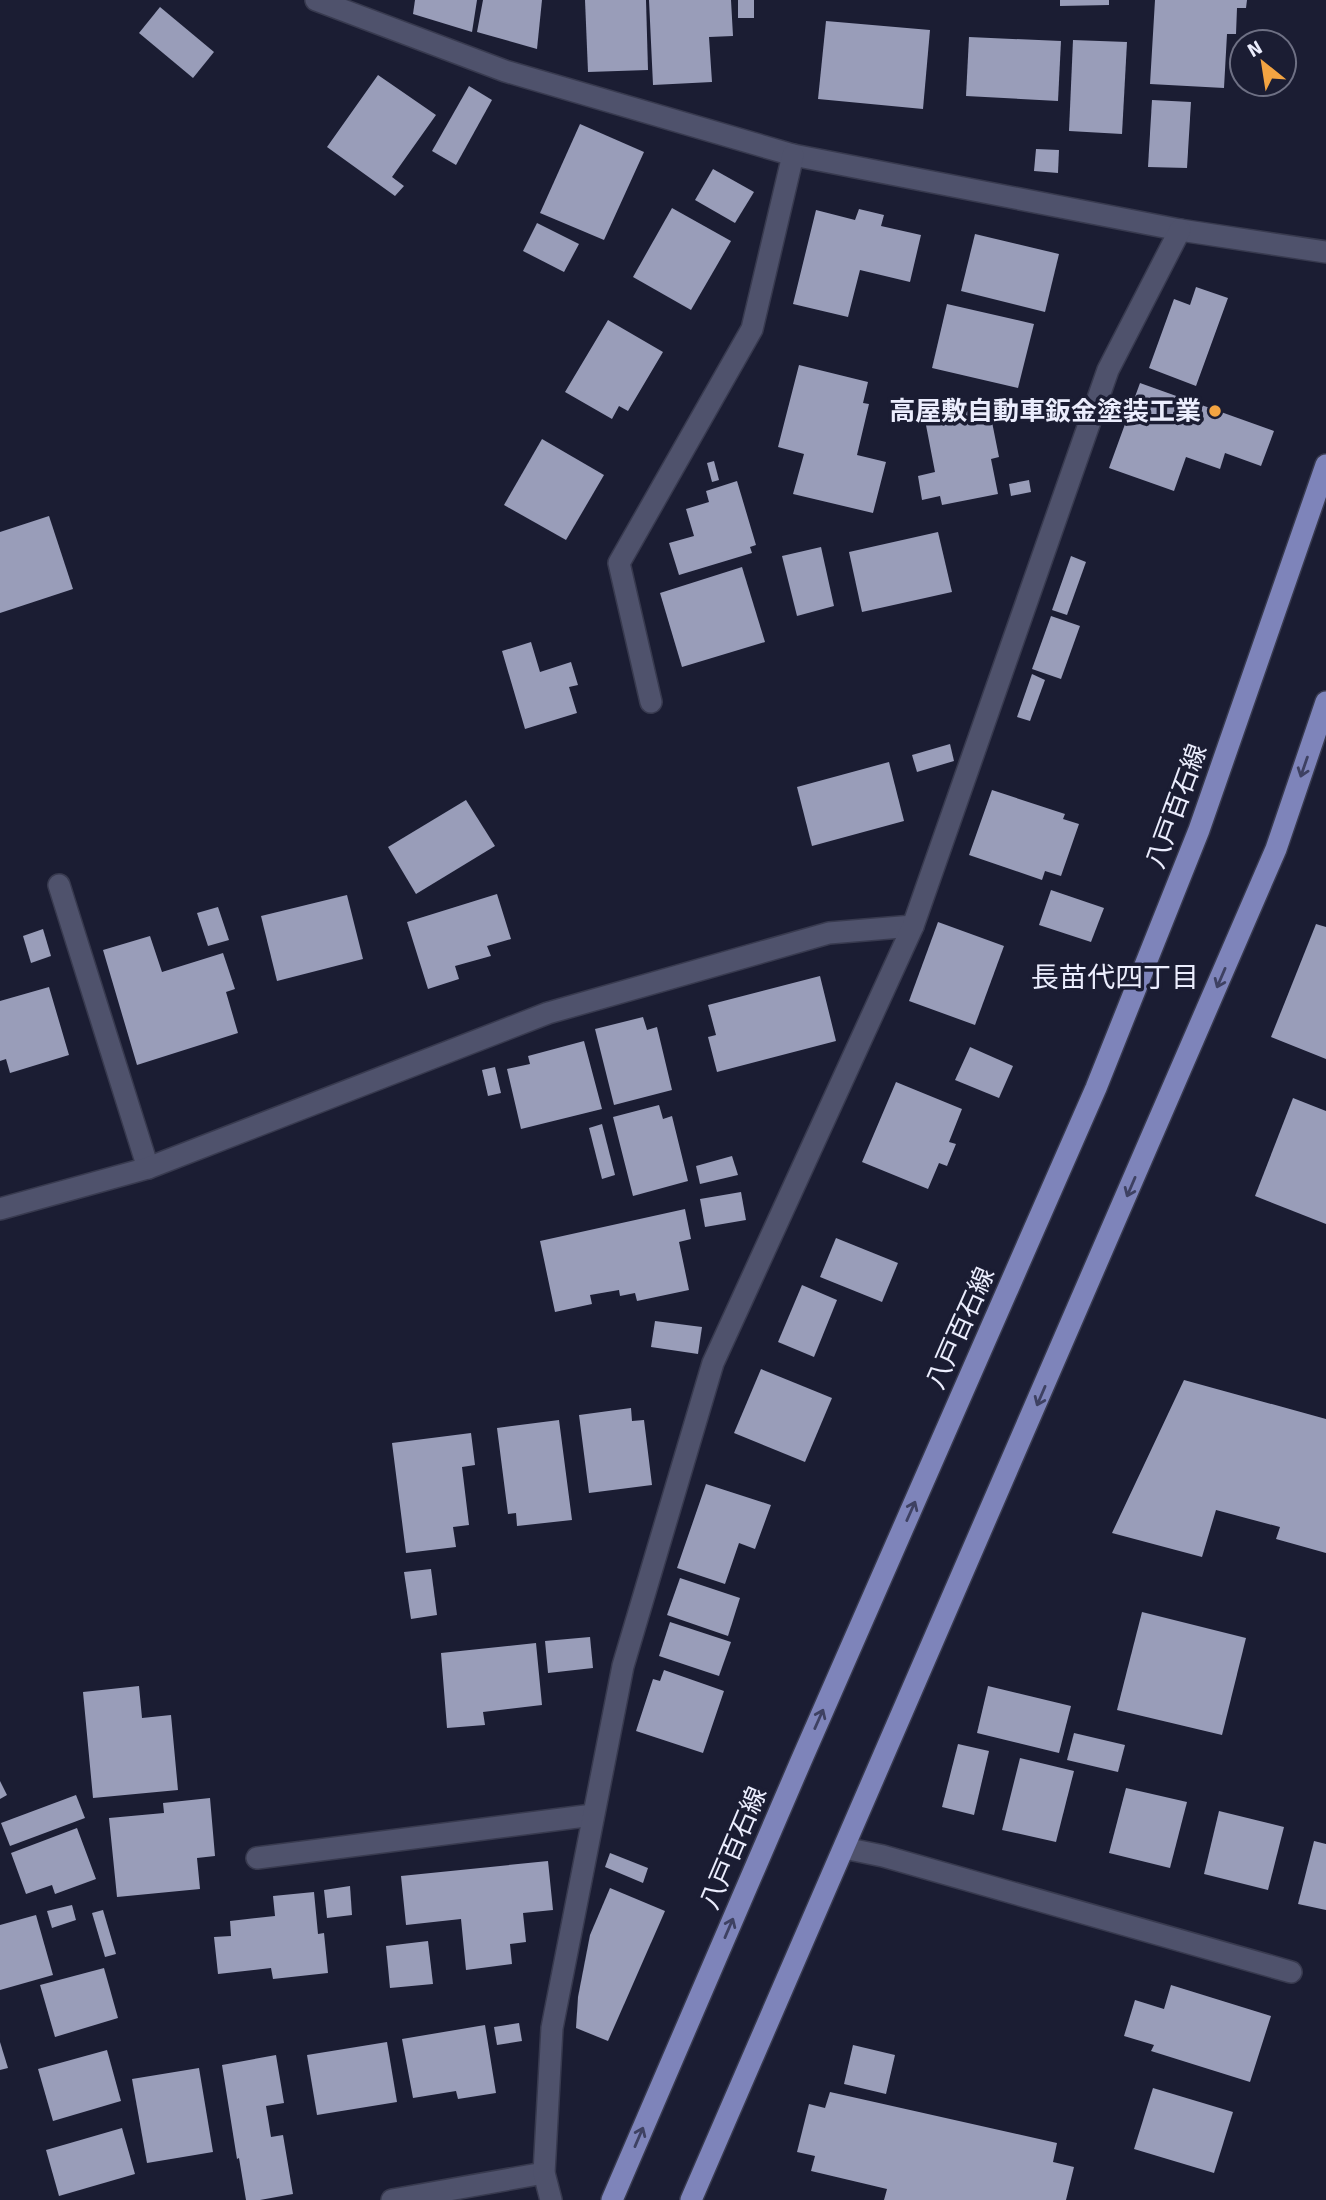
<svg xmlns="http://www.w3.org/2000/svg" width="1326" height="2200" font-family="Signika,'Noto Sans JP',sans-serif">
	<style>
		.building { fill: #999db9 }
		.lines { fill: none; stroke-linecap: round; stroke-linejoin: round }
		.minor-casing { stroke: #383a4f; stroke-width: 24 }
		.primary-casing { stroke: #383a4f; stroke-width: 24 }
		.minor { stroke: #4f526c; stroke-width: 21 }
		.primary { stroke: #7e84ba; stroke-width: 21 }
		.oneway { stroke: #3e4162 }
		.poi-dot { fill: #f3a442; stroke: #1b1d33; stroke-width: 2.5 }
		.labels { text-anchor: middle; stroke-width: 7; stroke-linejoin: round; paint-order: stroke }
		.poi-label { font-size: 26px; font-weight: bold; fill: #ebedfd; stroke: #1b1d33; text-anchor: end }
		.street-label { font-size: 26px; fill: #ebedfd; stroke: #1b1d33 }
		.neighbourhood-label { font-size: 28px; fill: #ebedfd; stroke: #1b1d33 }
	</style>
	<rect width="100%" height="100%" fill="#1b1d33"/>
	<g class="building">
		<polygon points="415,0 477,0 472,32 413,14"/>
		<polygon points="483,0 542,0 537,49 477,32"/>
		<polygon points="585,0 646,0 648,70 588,72"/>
		<polygon points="649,0 731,0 733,36 709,37 712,82 653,85"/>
		<rect x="738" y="0" width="16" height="18"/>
		<polygon points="1060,0 1109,0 1109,5 1060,6"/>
		<polygon points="1155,0 1247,0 1246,8 1237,8 1236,34 1227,34 1224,88 1150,84"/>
		<polygon points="160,7 214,52 193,78 139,33"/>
		<polygon points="826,21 930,30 923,109 818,99"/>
		<polygon points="969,37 1061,41 1058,101 966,96"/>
		<polygon points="1073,40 1127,42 1122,134 1069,131"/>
		<polygon points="378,75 436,115 392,177 404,186 395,196 327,147"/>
		<polygon points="469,86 492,100 456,165 432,151"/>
		<polygon points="1152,100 1191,102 1187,168 1148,167"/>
		<polygon points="580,124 644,152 604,240 540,213"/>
		<polygon points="1036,149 1059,150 1058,173 1034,171"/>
		<polygon points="713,169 754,192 735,223 695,200"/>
		<polygon points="672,208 731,241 691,310 633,277"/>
		<polygon points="859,209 884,215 881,226 921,235 910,282 860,270 848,317 793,304 816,210 855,220"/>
		<polygon points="537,223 579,244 564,272 523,251"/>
		<polygon points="975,234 1059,254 1045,312 961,291"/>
		<polygon points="1196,287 1228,298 1196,386 1149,368 1174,299 1190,305"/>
		<polygon points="947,304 1034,324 1018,388 932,368"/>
		<polygon points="608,320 663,352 628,411 619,406 612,419 565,392"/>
		<polygon points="799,365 868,382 863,403 869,404 857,455 886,462 873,513 793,494 804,454 778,447"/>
		<polygon points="1140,383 1274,431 1261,466 1225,453 1220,469 1186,457 1174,491 1109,468"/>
		<polygon points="989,407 999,457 991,459 998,494 942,505 940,496 922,500 918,476 935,472 925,420"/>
		<polygon points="542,439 604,475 566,540 504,505"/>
		<polygon points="714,461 719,480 712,482 707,463"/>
		<polygon points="1029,480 1031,492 1011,496 1009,484"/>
		<polygon points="737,481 756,545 750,547 752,553 679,575 669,543 694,536 686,509 709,502 706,491"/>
		<polygon points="49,516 73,589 0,613 0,532"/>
		<polygon points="938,532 952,592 862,612 849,552"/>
		<polygon points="821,547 834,606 797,616 782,556"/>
		<polygon points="1071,556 1086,562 1067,615 1052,610"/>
		<polygon points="742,567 765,642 682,667 660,593"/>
		<polygon points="1051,616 1080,626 1061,679 1032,669"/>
		<polygon points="531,642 540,672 571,662 578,685 569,687 577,713 525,729 502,651"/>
		<polygon points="1032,674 1045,680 1030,721 1017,717"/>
		<polygon points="950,744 954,761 917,772 912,755"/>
		<polygon points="889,762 904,821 812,846 797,787"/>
		<polygon points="992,790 1065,814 1063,819 1079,824 1061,876 1045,871 1042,880 969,855"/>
		<polygon points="466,800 495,846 416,894 388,847"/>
		<polygon points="1051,890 1104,908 1091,942 1039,925"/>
		<polygon points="497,894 511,939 487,946 491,956 455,966 459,979 428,989 407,922"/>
		<polygon points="347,895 363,959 277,981 261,916"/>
		<polygon points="218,907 229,940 208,946 197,913"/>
		<polygon points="938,922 1004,946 975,1025 909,1001"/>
		<polygon points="1316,924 1326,927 1326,1059 1271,1037"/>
		<polygon points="43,929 51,956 31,963 23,936"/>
		<polygon points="150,936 162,972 223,953 235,989 226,992 238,1033 137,1065 103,950"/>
		<polygon points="820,976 836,1041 717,1072 708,1037 716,1035 708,1005"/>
		<polygon points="49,987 69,1055 10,1073 6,1059 0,1061 0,1001"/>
		<polygon points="643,1017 647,1030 657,1027 672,1090 614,1105 595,1029"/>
		<polygon points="584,1041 602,1109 521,1129 507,1069 530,1064 528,1056"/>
		<polygon points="970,1047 1013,1066 999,1098 955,1080"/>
		<polygon points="495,1067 501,1093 488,1096 482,1070"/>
		<polygon points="896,1082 962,1109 949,1142 956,1144 947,1166 939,1163 928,1189 862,1162"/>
		<polygon points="1293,1098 1326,1111 1326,1224 1255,1196"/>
		<polygon points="659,1105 663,1119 672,1116 688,1181 633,1196 613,1117"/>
		<polygon points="602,1124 615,1175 602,1179 589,1128"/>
		<polygon points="732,1156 738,1175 700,1184 696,1166"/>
		<polygon points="741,1192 746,1220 705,1227 700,1199"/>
		<polygon points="685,1209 691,1239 679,1242 689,1290 637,1301 635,1293 620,1296 619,1290 590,1295 592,1304 555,1312 540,1241"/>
		<polygon points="836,1238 898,1263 882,1302 820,1277"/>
		<polygon points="802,1285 837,1300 814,1357 778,1342"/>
		<polygon points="655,1321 702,1327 698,1354 651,1347"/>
		<polygon points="761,1369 832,1398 805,1462 734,1433"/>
		<polygon points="1184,1380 1326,1419 1326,1553 1276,1539 1280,1527 1216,1510 1202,1557 1112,1533"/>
		<polygon points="631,1408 632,1421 644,1420 652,1485 589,1493 579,1415"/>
		<polygon points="559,1420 572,1520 517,1526 516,1513 508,1514 497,1428"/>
		<polygon points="471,1433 475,1465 462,1467 469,1525 453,1527 456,1547 406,1553 392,1443"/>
		<polygon points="706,1484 771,1505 755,1549 739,1543 725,1584 677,1568"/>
		<polygon points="431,1569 437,1615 411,1619 404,1572"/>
		<polygon points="680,1578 740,1598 728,1636 667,1615"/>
		<polygon points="1142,1612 1246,1638 1222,1735 1117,1710"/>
		<polygon points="670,1622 731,1642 719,1676 659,1656"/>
		<polygon points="590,1637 593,1668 548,1673 545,1641"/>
		<polygon points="536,1643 542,1705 483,1712 485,1725 447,1728 441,1653"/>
		<polygon points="664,1670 724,1691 703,1753 636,1731 653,1679 660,1681"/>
		<polygon points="139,1686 142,1718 171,1715 178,1790 93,1798 83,1692"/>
		<polygon points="988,1686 1071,1706 1059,1753 977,1733"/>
		<polygon points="1074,1733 1125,1745 1118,1772 1067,1760"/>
		<polygon points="958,1744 989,1751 974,1815 942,1807"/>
		<polygon points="1020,1758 1074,1771 1056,1842 1002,1830"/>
		<polygon points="0,1781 7,1795 0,1799"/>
		<polygon points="1126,1788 1187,1802 1170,1868 1109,1853"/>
		<polygon points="76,1795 85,1818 10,1846 1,1823"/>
		<polygon points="210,1798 215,1856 197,1858 200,1889 117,1897 109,1818 164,1813 163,1803"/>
		<polygon points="1219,1811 1284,1827 1268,1890 1204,1874"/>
		<polygon points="77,1828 96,1879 55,1894 52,1885 26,1894 11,1853"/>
		<polygon points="1314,1841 1326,1844 1326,1910 1298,1904"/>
		<polygon points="610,1853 648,1868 643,1883 605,1867"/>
		<polygon points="548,1861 553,1910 523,1913 526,1942 510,1944 512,1964 466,1970 461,1919 406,1925 401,1876"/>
		<polygon points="350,1886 352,1915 327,1918 324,1890"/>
		<polygon points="610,1888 665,1911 608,2041 576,2028 578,1997 590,1935"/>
		<polygon points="314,1892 318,1934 324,1933 328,1973 273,1979 271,1968 218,1974 214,1937 231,1936 230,1921 275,1916 273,1896"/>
		<polygon points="72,1905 76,1920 52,1928 47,1911"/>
		<polygon points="103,1910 116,1954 105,1957 92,1913"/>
		<polygon points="36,1915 53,1975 0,1990 0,1925"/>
		<polygon points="428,1941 433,1984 390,1988 386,1946"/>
		<polygon points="104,1968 118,2018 55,2037 40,1985"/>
		<polygon points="1171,1985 1271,2016 1250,2082 1151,2051 1154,2045 1124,2036 1135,2000 1164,2009"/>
		<polygon points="519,2023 522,2041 497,2045 494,2027"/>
		<polygon points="485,2025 496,2093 458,2099 456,2091 413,2098 402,2039"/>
		<polygon points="0,2042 8,2068 0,2070"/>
		<polygon points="387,2042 397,2102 317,2115 307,2055"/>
		<polygon points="853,2045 895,2055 886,2094 844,2084"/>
		<polygon points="107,2050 121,2101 53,2121 38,2069"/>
		<polygon points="276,2055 284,2103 266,2106 271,2137 283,2135 293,2194 260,2200 246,2200 239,2158 237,2159 222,2065"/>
		<polygon points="199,2068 213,2152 147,2163 132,2079"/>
		<polygon points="1153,2088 1233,2112 1214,2173 1134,2149"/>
		<polygon points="830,2092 1057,2143 1053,2162 1074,2167 1066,2200 884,2200 887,2189 811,2171 815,2156 797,2152 809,2104 825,2108"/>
		<polygon points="122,2128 135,2174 59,2196 46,2150"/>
	</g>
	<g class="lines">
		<g class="minor-casing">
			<g id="minor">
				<polyline points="316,0 505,71 793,155 1180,230 1326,252"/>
				<polyline points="651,702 619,563 752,329 793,155"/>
				<polyline points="59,885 148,1168"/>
				<polyline points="0,1209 148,1168 548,1013 829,933 913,926"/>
				<polyline points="844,1848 883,1856 1291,1972"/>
				<polyline points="257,1858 593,1815"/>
				<polyline points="392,2200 544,2173"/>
				<polyline points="551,2200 544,2173 552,2028 623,1666 713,1363 913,926 1108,370 1180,230"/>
			</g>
		</g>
		<g class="primary-casing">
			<g id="primary">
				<polyline points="612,2200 801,1761 1096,1088 1199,830 1326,465"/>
				<polyline points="691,2200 1276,849 1326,702"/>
			</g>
		</g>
		<use href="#minor" class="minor"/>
		<use href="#primary" class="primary"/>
	</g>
	<defs><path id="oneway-shaft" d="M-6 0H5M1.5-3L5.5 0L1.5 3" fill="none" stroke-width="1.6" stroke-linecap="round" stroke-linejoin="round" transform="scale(1.75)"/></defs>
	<g class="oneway">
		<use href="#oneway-shaft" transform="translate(1304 767) rotate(109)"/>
		<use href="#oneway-shaft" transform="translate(1221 978) rotate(113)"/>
		<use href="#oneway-shaft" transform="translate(1131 1187) rotate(113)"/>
		<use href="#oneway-shaft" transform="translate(1041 1396) rotate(113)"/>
		<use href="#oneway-shaft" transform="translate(911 1511) rotate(-66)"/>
		<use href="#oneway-shaft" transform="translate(819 1719) rotate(-66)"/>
		<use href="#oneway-shaft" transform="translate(729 1928) rotate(-67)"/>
		<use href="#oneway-shaft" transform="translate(639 2137) rotate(-67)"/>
	</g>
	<circle class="poi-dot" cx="1215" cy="411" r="7"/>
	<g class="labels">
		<g class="poi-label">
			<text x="1201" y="420">高屋敷自動車鈑金塗装工業</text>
		</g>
		<g class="street-label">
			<text transform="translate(1176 806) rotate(-70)" y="9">八戸百石線</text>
			<text transform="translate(960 1328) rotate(-66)" y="9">八戸百石線</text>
			<text transform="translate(733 1848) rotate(-67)" y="9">八戸百石線</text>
		</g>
		<g class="neighbourhood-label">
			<text x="1115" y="987">長苗代四丁目</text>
		</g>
	</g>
	<g transform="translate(1263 63) rotate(330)"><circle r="33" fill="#1b1d33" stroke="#6e7084" stroke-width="2"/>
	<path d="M0-5L12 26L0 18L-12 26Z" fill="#f3a442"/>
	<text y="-10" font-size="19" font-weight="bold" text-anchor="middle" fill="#ebedfd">N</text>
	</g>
</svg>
